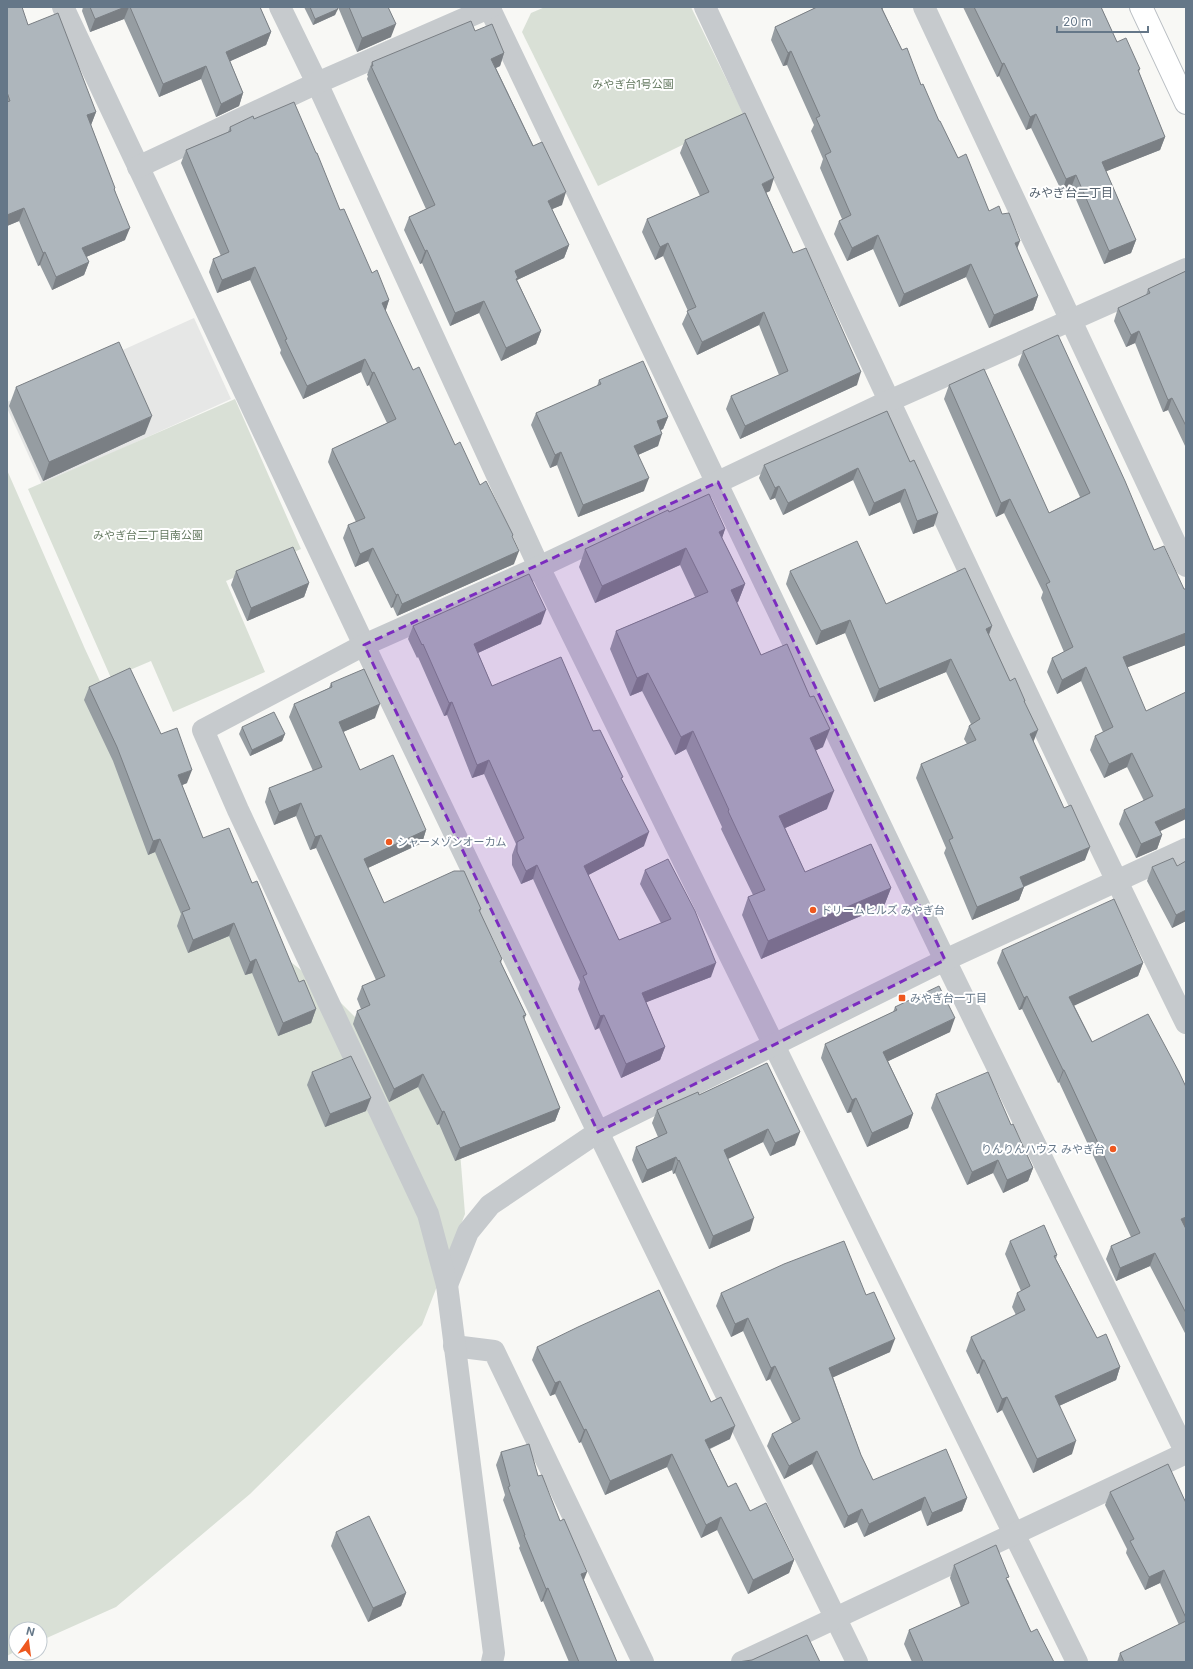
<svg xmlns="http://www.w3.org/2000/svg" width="1193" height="1669" font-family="Inter,'Noto Sans JP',sans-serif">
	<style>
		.built { fill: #e6e7e6 }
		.green { fill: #d9e0d6 }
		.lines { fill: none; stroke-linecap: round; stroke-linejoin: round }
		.secondary-casing { stroke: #b8bdc2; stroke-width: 24 }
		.street { stroke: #c6cacd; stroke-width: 22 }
		.secondary { stroke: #fff; stroke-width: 22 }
		.wall { fill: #969da2 }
		.shaded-wall { fill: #7a7f84 }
		.building { fill: #aeb6bc; stroke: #7a7f84 }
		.marked { fill: #7b2cbf; fill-opacity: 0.2; stroke: #7b2cbf; stroke-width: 3; stroke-dasharray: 8 5; stroke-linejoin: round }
		.poi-dot { fill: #ee581f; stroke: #fff; stroke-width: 1.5 }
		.labels { text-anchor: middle; stroke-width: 4; stroke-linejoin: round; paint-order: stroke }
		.park-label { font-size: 11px; fill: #657a61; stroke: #fff }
		.poi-label { font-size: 11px; fill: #657788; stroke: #fff; text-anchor: start }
		.neighbourhood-label { font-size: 12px; fill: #54616d; stroke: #fff }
	</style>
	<rect width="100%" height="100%" fill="#f8f8f5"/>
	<polygon class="built" points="194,318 231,399 42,485 7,408 7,402"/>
	<g class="green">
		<polygon points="545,7 691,7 744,115 598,186 522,32 531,13"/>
		<polygon points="235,399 301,549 226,581 265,672 173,712 151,661 111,678 28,489"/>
		<polygon points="7,470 85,649 196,888 333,995 430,1092 459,1139 465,1214 422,1325 250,1494 116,1607 40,1641 40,1629 16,1629 16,1651 7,1656"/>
	</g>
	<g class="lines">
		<g class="secondary-casing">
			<polyline id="secondary" points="1141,7 1186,103"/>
		</g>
		<g class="street">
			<polyline points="63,7 364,645 598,1132 857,1662"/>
			<polyline points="280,7 317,83 539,567 1077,1662"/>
			<polyline points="489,7 945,960 1186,1453"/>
			<path d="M705,7C864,346 1021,687 1186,1023"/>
			<polyline points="924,7 1186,566"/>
			<polyline points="138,167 317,83 491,7"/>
			<polyline points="447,1285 468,1232 490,1205 598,1132 945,960 1186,849"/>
			<polyline points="454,1346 494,1351 643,1662"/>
			<polyline points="492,1662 494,1653 447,1285 428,1214 238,810 203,730 364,645 539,567 889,401 1186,269"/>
			<polyline points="742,1662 1186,1453"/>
		</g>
		<use href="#secondary" class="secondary"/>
	</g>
	<g class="wall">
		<polygon points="7,7 28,25 96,112 91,125 115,190 125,240 86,257 89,262 84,275 52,290 40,265 38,266 19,221 7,226"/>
		<polygon points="83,7 260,7 271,32 266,45 230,61 243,93 239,106 216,117 201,79 159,97 124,19 90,32 82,11"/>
		<polygon points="304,7 337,7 335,15 313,25"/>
		<polygon points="338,7 388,7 391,37 357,52"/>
		<polygon points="817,7 883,7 883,10 902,50 921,85 939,121 958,158 989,211 1017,249 1038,296 1033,310 989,328 966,277 899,307 873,249 847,261 834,234 839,221 842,219 820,168 823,159 811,131 814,125 787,65 783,66 771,40 775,27"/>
		<polygon points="963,7 1101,7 1117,42 1140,69 1139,72 1165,137 1160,150 1106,171 1136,240 1131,253 1104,264 1071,188 1062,192 1031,128 1026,130 999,76 997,77"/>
		<polygon points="475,31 504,53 500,66 496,68 562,205 552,209 569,245 564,258 517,280 541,331 536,344 501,361 479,313 450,326 422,263 420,264 404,230 409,217 426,209 367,79 368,76 367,75 372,62"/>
		<polygon points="254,119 340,210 372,273 389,300 385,311 413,370 455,445 512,537 514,564 397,616 393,607 391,608 368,561 355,567 343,538 348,525 356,522 328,462 332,449 387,423 369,385 367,386 361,372 303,399 280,353 281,350 250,280 217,293 209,272 213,259 221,256 181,163 186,150 228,132 230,127"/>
		<polygon points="685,140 770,191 766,192 793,253 857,385 740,439 726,409 731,396 779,375 759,325 697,355 682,324 688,311 663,256 655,260 642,232 647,219 700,196 680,153"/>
		<polygon points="1186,271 1186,448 1168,410 1163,412 1135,343 1126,347 1114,321 1118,308 1146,295 1148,289"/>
		<polygon points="1023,351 1154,550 1184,589 1186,589 1186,645 1127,667 1160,831 1162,835 1157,849 1136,858 1119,824 1124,810 1144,801 1127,767 1104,778 1090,750 1095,736 1103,732 1081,681 1057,694 1047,672 1052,658 1064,652 1041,598 1043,592 1004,513 996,517 944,399 949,385 1049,513 1080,497 1018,365"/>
		<polygon points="599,380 668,417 663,429 661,430 658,446 638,455 644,491 578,517 557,465 550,468 531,425 536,413 597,386"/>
		<polygon points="16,387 145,434 43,481 9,406"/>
		<polygon points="887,411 934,526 913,534 900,502 869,516 853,480 783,515 775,498 770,500 759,478 764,465"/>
		<polygon points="669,512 725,529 722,538 745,584 738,602 736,603 761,655 823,747 816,750 827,809 785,828 805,872 891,888 884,906 761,959 742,915 748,897 753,895 721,829 722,827 686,749 675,755 642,691 630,696 610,649 616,631 695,597 680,565 595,603 579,567 585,549"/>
		<polygon points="236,571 309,583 304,597 247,621 231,585"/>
		<polygon points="790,571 886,604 992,626 989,635 1010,681 1025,701 1024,703 1033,743 1085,860 1024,887 1019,900 972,920 944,853 946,848 916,778 921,764 967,744 964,739 969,726 971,724 946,672 874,702 845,633 816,645 786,584"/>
		<polygon points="541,624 478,653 492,686 593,731 622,780 644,846 588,875 619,940 661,923 640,884 645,870 711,977 646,1002 665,1047 660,1060 621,1078 599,1028 595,1030 578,989 580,982 533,879 521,884 512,865 512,855 516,844 484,774 472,778 447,715 444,716 418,657 417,658 408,639 413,626"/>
		<polygon points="331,683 375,718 343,732 360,770 426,830 422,843 368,868 384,903 481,909 480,912 502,959 501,963 526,1015 524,1020 560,1108 555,1121 455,1161 439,1124 437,1125 418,1087 389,1102 353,1024 357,1011 361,1009 357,999 362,986 376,980 316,848 310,850 296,816 274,825 265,802 269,788 313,771 289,717 294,704 329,688"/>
		<polygon points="89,687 161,734 187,783 182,785 203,838 252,883 299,982 316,1009 311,1023 278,1036 252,973 245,975 229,936 188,953 177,926 181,914 155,852 148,855 113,761 84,700"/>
		<polygon points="242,727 285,734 282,741 250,756 239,734"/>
		<polygon points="1186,861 1186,921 1172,928 1147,881 1152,867 1177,866"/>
		<polygon points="1002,950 1143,963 1138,976 1074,1005 1186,1229 1186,1335 1150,1266 1116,1281 1106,1259 1111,1246 1131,1237 1059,1082 1058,1083 1022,1009 1019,1010 997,963"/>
		<polygon points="895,1007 950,1032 888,1061 913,1114 908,1128 867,1147 851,1112 847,1113 821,1058 825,1044 893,1012"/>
		<polygon points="767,1063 795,1145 770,1156 763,1142 728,1159 750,1231 709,1249 675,1173 673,1174 672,1170 642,1183 632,1160 636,1147 658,1137 652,1123 657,1110 699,1095"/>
		<polygon points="312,1072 366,1111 325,1127 307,1085"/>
		<polygon points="936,1094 1011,1125 1033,1168 1028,1181 1003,1193 993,1173 967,1185 931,1108"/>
		<polygon points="1010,1241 1057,1255 1056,1259 1097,1338 1120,1367 1116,1380 1059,1406 1072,1454 1033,1473 1002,1410 997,1413 979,1373 977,1374 966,1351 971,1337 1016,1315 1012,1307 1017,1293 1021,1291 1005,1254"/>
		<polygon points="721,1293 866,1295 890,1352 833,1377 861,1455 873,1480 967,1498 962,1511 927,1526 921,1510 864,1537 857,1522 844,1528 812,1464 784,1479 767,1446 772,1434 792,1423 770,1379 766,1381 743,1331 731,1337 716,1306"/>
		<polygon points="537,1347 711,1402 730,1439 710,1449 728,1487 750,1511 794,1560 789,1573 748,1594 717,1530 701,1538 667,1467 605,1495 581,1442 579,1443 555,1394 550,1396 532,1360"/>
		<polygon points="501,1452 538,1476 560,1521 617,1662 569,1662 543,1601 541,1602 519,1548 520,1546 503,1500 505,1495 496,1465"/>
		<polygon points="1110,1492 1186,1503 1186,1662 1117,1662 1120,1653 1179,1625 1160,1583 1145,1590 1126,1553 1127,1549 1105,1505"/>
		<polygon points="336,1532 406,1593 401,1606 368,1622 331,1546"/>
		<polygon points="954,1565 1008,1580 1031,1632 1054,1662 912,1662 904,1644 909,1630 961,1607 950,1578"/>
	</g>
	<g class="shaded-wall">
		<polygon points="125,7 129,7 124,19 90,32 95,19"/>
		<polygon points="338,9 335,15 313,25 315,19"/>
		<polygon points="396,24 391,37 357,52 362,38"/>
		<polygon points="271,32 266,45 222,65 226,52"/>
		<polygon points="791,51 787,65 783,66 788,53"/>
		<polygon points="504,53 500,66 487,72 491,59"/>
		<polygon points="1004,63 999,76 997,77 1002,64"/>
		<polygon points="206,66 201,79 159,97 163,84"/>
		<polygon points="243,93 239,106 216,117 221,104"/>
		<polygon points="96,112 91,125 82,128 87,115"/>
		<polygon points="1036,114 1031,128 1026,130 1030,117"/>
		<polygon points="1165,137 1160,150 1097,175 1102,162"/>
		<polygon points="1076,175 1071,188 1062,192 1066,179"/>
		<polygon points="774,178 770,191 757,197 762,184"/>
		<polygon points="566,192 562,205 543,213 548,201"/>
		<polygon points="24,208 19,221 7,226 7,215"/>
		<polygon points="130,228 125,240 77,261 82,248"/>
		<polygon points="878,235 873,249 847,261 852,248"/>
		<polygon points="1136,240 1131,253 1104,264 1109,251"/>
		<polygon points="1020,241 1015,254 1015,243"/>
		<polygon points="668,243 663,256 655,260 660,247"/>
		<polygon points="569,245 564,258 517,280 513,291 515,271"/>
		<polygon points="427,250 422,263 420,264 425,251"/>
		<polygon points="45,252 40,265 38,266 43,253"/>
		<polygon points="89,262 84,275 52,290 56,277"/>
		<polygon points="971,264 966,277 899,307 904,294"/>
		<polygon points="255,267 250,280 217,293 222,280"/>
		<polygon points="1038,296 1033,310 989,328 994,315"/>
		<polygon points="389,300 385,313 382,303"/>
		<polygon points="484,301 479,313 450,326 455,313"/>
		<polygon points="764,312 759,325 697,355 702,342"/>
		<polygon points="541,331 536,344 501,361 506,348"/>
		<polygon points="1139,331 1135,343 1126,347 1131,335"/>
		<polygon points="365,359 361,372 303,399 307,386"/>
		<polygon points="374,372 369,385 367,386 372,373"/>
		<polygon points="861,372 857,385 740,439 745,426"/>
		<polygon points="1172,398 1168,410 1163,412 1168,400"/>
		<polygon points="152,416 145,434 43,481 49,462"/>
		<polygon points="668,417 663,429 652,434 657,421"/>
		<polygon points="662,434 658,446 629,459 634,446"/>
		<polygon points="561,452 557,465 550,468 555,455"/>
		<polygon points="858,468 853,480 783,515 788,503"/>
		<polygon points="649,478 644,491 578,517 583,505"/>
		<polygon points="779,486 775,498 770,500 775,488"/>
		<polygon points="905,489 900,502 869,516 874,503"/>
		<polygon points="1010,499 1004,513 996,517 1001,503"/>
		<polygon points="938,513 934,526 913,534 917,521"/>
		<polygon points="725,529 719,547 719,532"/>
		<polygon points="373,548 368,561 355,567 360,554"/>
		<polygon points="686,548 680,565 595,603 602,586"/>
		<polygon points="519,551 514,564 397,616 402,604"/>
		<polygon points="309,583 304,597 247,621 251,608"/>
		<polygon points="745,584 738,602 724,608 731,590"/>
		<polygon points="398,594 393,607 391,608 396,595"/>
		<polygon points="546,610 541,624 469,657 474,644"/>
		<polygon points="850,620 845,633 816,645 821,631"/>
		<polygon points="992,626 987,639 986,629"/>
		<polygon points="1186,633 1186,645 1118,671 1123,657"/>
		<polygon points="951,659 946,672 874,702 879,689"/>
		<polygon points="1086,667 1081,681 1057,694 1062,680"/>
		<polygon points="648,673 642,691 630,696 637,678"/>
		<polygon points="452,702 447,715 444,716 449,703"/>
		<polygon points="380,704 375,718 334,736 339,722"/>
		<polygon points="830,729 823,747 804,756 810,738"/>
		<polygon points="1038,730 1033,743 1030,734"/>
		<polygon points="693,731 686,749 675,755 681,737"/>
		<polygon points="285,734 282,741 250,756 252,750"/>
		<polygon points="1132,753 1127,767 1104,778 1109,764"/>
		<polygon points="489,760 484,774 472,778 477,765"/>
		<polygon points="192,770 187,783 173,789 178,775"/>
		<polygon points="834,791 827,809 772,834 779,816"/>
		<polygon points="301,803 296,816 274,825 279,812"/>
		<polygon points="1186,808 1186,819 1150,836 1155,822"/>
		<polygon points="426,830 422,843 359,872 364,859"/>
		<polygon points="649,832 644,846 579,880 584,866"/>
		<polygon points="321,835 316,848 310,850 315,837"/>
		<polygon points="1162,835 1157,849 1136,858 1141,844"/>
		<polygon points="160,839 155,852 148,855 153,841"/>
		<polygon points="1090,847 1085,860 1018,889 1024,887 1019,900 972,920 977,907 1020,877"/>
		<polygon points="537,865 533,879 521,884 526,871"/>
		<polygon points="891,888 884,906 761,959 768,941"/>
		<polygon points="1186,910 1186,921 1172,928 1176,915"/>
		<polygon points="234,923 229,936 188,953 193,940"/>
		<polygon points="256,959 252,973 245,975 250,962"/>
		<polygon points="716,963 711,977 637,1006 642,993"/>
		<polygon points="1143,963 1138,976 1065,1010 1069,997"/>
		<polygon points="1027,996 1022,1009 1019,1010 1024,998"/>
		<polygon points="316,1009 311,1023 278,1036 283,1023"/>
		<polygon points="604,1015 599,1028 595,1030 600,1016"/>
		<polygon points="955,1018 950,1032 878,1066 883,1052"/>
		<polygon points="665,1047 660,1060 621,1078 626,1064"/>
		<polygon points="1063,1070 1064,1070 1059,1082 1058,1083"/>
		<polygon points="423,1074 418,1087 389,1102 394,1089"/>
		<polygon points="371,1098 366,1111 325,1127 330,1114"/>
		<polygon points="856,1098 851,1112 847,1113 852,1100"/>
		<polygon points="560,1108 555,1121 455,1161 460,1148"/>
		<polygon points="444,1111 439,1124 437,1125 442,1112"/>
		<polygon points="913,1114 908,1128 867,1147 872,1133"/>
		<polygon points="768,1129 763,1142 719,1163 724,1150"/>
		<polygon points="800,1132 795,1145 770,1156 775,1143"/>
		<polygon points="676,1157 672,1170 642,1183 647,1170"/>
		<polygon points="679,1160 675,1173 673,1174 678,1161"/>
		<polygon points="998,1160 993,1173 967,1185 972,1172"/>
		<polygon points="1033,1168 1028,1181 1003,1193 1007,1180"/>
		<polygon points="1186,1217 1186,1228 1176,1232 1181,1219"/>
		<polygon points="754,1218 750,1231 709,1249 713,1236"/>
		<polygon points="1155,1253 1150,1266 1116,1281 1120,1268"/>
		<polygon points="748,1318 743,1331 731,1337 735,1324"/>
		<polygon points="895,1339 890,1352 825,1381 829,1368"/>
		<polygon points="982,1360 984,1360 979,1373 977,1374"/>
		<polygon points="775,1366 770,1379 766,1381 771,1368"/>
		<polygon points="1120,1367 1116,1380 1050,1410 1055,1396"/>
		<polygon points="560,1381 555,1394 550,1396 555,1383"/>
		<polygon points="1007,1397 1002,1410 997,1413 1002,1399"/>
		<polygon points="735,1426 730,1439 700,1453 705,1440"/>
		<polygon points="586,1429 581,1442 579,1443 584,1430"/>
		<polygon points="1076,1441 1072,1454 1033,1473 1037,1459"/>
		<polygon points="817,1451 812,1464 784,1479 789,1466"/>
		<polygon points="672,1454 667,1467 605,1495 610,1481"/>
		<polygon points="925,1497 921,1510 864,1537 869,1524"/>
		<polygon points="967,1498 962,1511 927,1526 932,1513"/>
		<polygon points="862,1509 857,1522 844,1528 848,1516"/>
		<polygon points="721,1517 717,1530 701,1538 706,1525"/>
		<polygon points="794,1560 789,1573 748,1594 753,1580"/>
		<polygon points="1164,1570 1160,1583 1145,1590 1149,1577"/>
		<polygon points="587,1572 582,1585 581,1574"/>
		<polygon points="548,1588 543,1601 541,1602 546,1589"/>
		<polygon points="406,1593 401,1606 368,1622 373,1608"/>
	</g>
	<g class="building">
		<polygon points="7,7 22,7 28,25 58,13 96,112 87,115 115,188 114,189 130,228 82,248 89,262 56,277 45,252 43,253 24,208 7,215 7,102 10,101 7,92"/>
		<polygon points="90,7 125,7 95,19"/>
		<polygon points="130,7 260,7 271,32 226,52 243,93 221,104 206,66 163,84"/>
		<polygon points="310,7 337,7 338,9 315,19"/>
		<polygon points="349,7 388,7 396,24 362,38"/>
		<polygon points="817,7 881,7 902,50 907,48 921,85 923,84 939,121 940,121 958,158 966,154 989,211 999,206 1002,214 1009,213 1020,241 1015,243 1038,296 994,315 971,264 904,294 878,235 852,248 839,221 851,215 825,155 831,152 816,118 820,116 791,51 788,53 775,27"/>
		<polygon points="974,7 1101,7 1117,42 1126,38 1140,69 1138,70 1165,137 1102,162 1136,240 1109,251 1076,175 1066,179 1036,114 1030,117 1004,63 1002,64"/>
		<polygon points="471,21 475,31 492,24 504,53 491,59 533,146 542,142 566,192 548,201 569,245 515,271 518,278 516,279 541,331 506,348 484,301 455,313 427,250 425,251 409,217 435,205 371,66 373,66 372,62"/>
		<polygon points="294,102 316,153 317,153 340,210 344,209 372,273 377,270 389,300 382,303 413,370 419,367 455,445 460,442 480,485 486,481 513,535 512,536 519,551 402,604 398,594 396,595 373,548 360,554 348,525 365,518 332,449 396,419 374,372 372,373 365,359 307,386 285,340 287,339 255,267 222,280 213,259 229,252 186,150 231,131 230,127 253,116 254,119"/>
		<polygon points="745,113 774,178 762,184 793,253 806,248 861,372 745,426 731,396 788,371 764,312 702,342 687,311 696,307 668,243 660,247 647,219 709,192 685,140"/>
		<polygon points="1186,271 1186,426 1172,398 1168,400 1139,331 1131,335 1118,308 1150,293 1148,289"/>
		<polygon points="1058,335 1125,481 1154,550 1164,546 1184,589 1186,589 1186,633 1123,657 1146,711 1186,692 1186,808 1155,822 1162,835 1141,844 1124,810 1153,796 1132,753 1109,764 1095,736 1113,727 1086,667 1062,680 1052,658 1073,647 1046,584 1050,582 1010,499 1001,503 949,385 984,369 1049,513 1090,493 1023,351"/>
		<polygon points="119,342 152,416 49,462 16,387"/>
		<polygon points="643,361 668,417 657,421 662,434 634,446 649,478 583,505 561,452 555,455 536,413 601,384 599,380"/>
		<polygon points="887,411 910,462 914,460 938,513 917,521 905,489 874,503 858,468 788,503 779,486 775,488 764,465"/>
		<polygon points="709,494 725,529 719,532 745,584 731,590 761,655 787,644 810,697 814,696 830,729 810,738 834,791 779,816 805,872 871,844 891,888 768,941 748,897 765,890 728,811 729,810 693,731 681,737 648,673 637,678 616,631 708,592 686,548 602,586 585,549 668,510 669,512"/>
		<polygon points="857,541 886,604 965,568 992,626 986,629 1010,681 1015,678 1025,701 1024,701 1038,730 1030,734 1064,808 1071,805 1090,847 1020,877 1024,887 977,907 949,840 953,838 921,764 976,740 969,726 980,719 951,659 879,689 850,620 821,631 790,571"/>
		<polygon points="293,547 309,583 251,608 236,571"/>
		<polygon points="529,574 546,610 474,644 492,686 561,657 593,731 600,730 623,777 621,778 649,832 584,866 619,940 671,919 645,870 668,859 695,911 716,963 642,993 665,1047 626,1064 604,1015 600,1016 583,976 587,974 537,865 526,871 517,852 517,842 524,838 489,760 477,765 452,702 449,703 423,644 422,645 413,626"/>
		<polygon points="130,668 161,734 177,728 192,770 178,775 203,838 229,828 252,883 257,881 299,982 304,980 316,1009 283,1023 256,959 250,962 234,923 193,940 182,912 190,909 160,839 153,841 117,747 89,687"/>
		<polygon points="364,669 380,704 339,722 360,770 393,755 426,830 364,859 384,903 454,871 464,871 481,909 479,910 502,959 500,961 526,1015 523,1016 560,1108 460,1148 444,1111 442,1112 423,1074 394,1089 357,1011 370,1005 362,986 385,976 321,835 315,837 301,803 279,812 269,788 322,767 294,704 332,687 331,683"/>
		<polygon points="274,712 285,734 252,750 242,727"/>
		<polygon points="1173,858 1177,866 1186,861 1186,910 1176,915 1152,867"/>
		<polygon points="1114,899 1143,963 1069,997 1092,1042 1148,1014 1179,1072 1186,1087 1186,1217 1181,1219 1186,1229 1186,1313 1155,1253 1120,1268 1111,1246 1140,1233 1064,1070 1063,1070 1027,996 1024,998 1002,950"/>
		<polygon points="939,986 955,1018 883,1052 913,1114 872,1133 856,1098 852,1100 825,1044 897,1010 895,1007"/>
		<polygon points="351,1056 371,1098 330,1114 312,1072"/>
		<polygon points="767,1063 800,1132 775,1143 768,1129 724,1150 754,1218 713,1236 679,1160 678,1161 676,1157 647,1170 636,1147 667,1133 657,1110 698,1092 699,1095"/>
		<polygon points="988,1072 1011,1125 1013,1124 1033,1168 1007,1180 998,1160 972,1172 936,1094"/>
		<polygon points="1044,1225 1057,1255 1054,1256 1097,1338 1106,1334 1120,1367 1055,1396 1076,1441 1037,1459 1007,1397 1002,1399 984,1360 982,1360 971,1337 1025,1310 1017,1293 1030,1286 1010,1241"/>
		<polygon points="844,1241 866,1295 874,1292 895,1339 829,1368 861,1455 873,1480 946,1449 967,1498 932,1513 925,1497 869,1524 862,1509 848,1516 817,1451 789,1466 772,1434 800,1419 775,1366 771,1368 748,1318 735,1324 721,1293 784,1264"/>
		<polygon points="659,1290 711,1402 721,1397 735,1426 705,1440 728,1487 736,1483 750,1511 766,1503 794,1560 753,1580 721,1517 706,1525 672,1454 610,1481 586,1429 584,1430 560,1381 555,1383 537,1347 578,1327"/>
		<polygon points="529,1444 538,1476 542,1475 560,1521 564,1519 587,1572 581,1574 617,1662 579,1662 548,1588 546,1589 524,1535 525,1535 508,1487 510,1486 501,1452"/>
		<polygon points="1168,1464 1186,1503 1186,1618 1164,1570 1149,1577 1130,1541 1134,1539 1110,1492"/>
		<polygon points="369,1516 406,1593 373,1608 336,1532"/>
		<polygon points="996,1545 1009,1577 1006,1578 1031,1632 1037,1629 1054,1662 923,1662 909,1630 969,1603 954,1565"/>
		<polygon points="1186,1621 1186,1662 1124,1662 1120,1653"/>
		<polygon points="807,1635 820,1662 738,1662 752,1660"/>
	</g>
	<path class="marked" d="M718,482L945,960L598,1132L364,645Z"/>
	<g class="poi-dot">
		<circle cx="389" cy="842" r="4"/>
		<circle cx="813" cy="910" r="4"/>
		<rect x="898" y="994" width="8" height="8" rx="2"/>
		<circle cx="1113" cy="1149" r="4"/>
	</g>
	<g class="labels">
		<g class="park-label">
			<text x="633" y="88">みやぎ台1号公園</text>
			<text x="148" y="539">みやぎ台二丁目南公園</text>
		</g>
		<g class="poi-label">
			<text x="397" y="846">シャーメゾンオーカム</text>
			<text x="821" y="914">ドリームヒルズ みやぎ台</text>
			<text x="910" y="1002">みやぎ台一丁目</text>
			<text x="1105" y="1153" text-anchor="end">りんりんハウス みやぎ台</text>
		</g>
		<g class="neighbourhood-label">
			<text x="1071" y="197">みやぎ台二丁目</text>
		</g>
	</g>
	<rect width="1193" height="1669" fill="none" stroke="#657788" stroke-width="16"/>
	<g transform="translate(28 1641) rotate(14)"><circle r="19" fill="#ffffff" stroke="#c1c9cf"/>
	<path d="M0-3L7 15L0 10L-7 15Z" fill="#ee581f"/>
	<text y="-6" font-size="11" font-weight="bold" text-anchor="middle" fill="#657788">N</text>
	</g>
	<path d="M1057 26v6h91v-6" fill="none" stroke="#657788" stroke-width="2"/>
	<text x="1063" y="26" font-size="12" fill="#657788" stroke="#ffffff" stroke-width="3" paint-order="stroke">20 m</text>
</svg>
